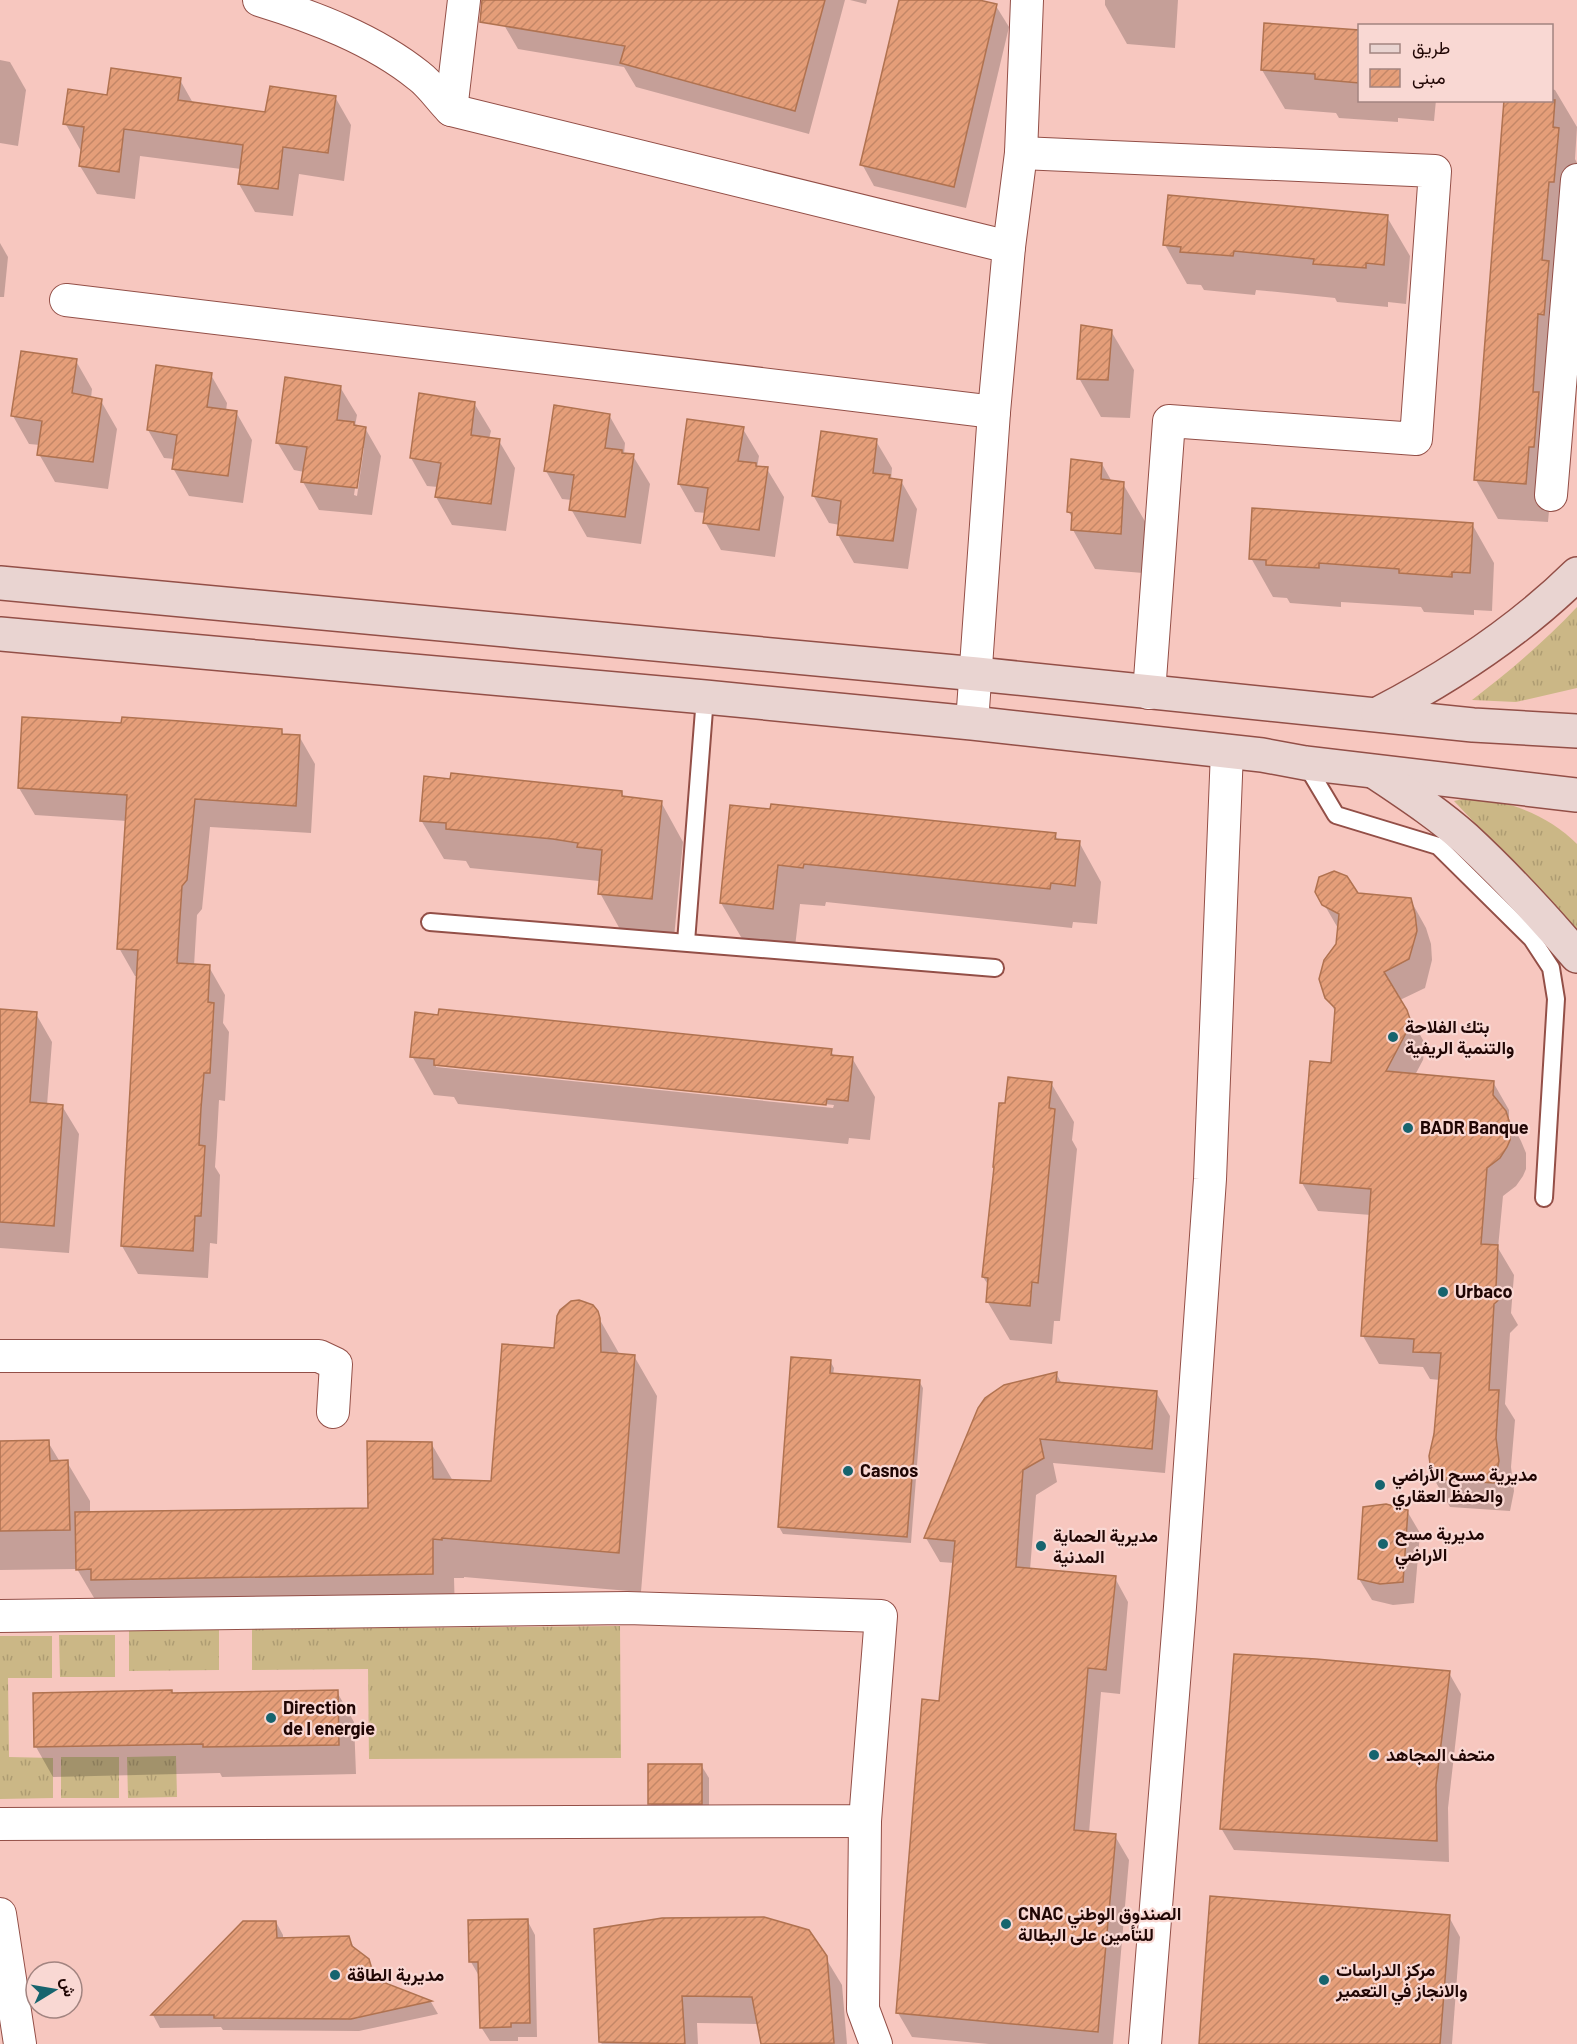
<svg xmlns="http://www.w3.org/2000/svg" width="1577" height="2044" font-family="Barlow,Vazirmatn,sans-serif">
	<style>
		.grass { fill: url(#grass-tufts) }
		.shadow { fill: #0003; fill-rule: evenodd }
		.building { fill: url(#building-hatch); stroke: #b07250; stroke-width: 1.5 }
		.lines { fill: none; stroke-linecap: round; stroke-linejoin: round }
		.lane-casing { stroke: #934f47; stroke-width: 20 }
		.street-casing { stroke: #934f47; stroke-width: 34 }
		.secondary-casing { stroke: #934f47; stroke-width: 36 }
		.lane { stroke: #fff; stroke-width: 16 }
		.street { stroke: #fff; stroke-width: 32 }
		.secondary { stroke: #e9d4d1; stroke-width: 33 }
		.poi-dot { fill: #17646e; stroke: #f9d8d3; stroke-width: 2 }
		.labels { text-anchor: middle; stroke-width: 4.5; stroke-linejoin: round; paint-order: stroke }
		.poi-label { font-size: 18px; font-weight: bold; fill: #200604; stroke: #f9d8d3; text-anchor: start }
	</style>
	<defs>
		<pattern id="grass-tufts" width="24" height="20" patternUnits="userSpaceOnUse" patternTransform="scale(1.5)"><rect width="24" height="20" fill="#cbb786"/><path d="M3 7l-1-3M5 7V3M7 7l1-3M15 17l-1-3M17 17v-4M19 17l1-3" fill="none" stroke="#ae9c72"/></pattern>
		<pattern id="building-hatch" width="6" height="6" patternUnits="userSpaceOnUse" patternTransform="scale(1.5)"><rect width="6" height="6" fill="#e59e79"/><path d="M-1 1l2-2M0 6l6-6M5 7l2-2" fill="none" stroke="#c48767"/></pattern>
	</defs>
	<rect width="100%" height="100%" fill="#f7c7bf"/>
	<g class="grass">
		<path d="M1577,607V688L1516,702L1472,700C1509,672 1545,641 1577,607Z"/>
		<path d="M1468,798C1509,800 1548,815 1577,844V931L1454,801Z"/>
		<polygon points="620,1626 621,1758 369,1759 368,1669 252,1670 252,1629"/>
		<polygon points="219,1628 219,1670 129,1671 129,1629"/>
		<polygon points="59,1635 115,1635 115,1677 60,1677"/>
		<polygon points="0,1636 52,1636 52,1678 8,1678 9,1757 53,1758 53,1798 0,1799"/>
		<polygon points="176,1756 177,1797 128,1798 127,1757"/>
		<rect x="61" y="1757" width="58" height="41"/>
	</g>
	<g class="shadow">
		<polygon points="508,0 845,0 809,134 636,87 624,67 518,49 504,25"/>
		<polygon points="850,0 867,0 866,4"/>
		<polygon points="901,0 972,0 996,6 1009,27 966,208 874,186 862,164"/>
		<polygon points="1105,0 1178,0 1175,48 1127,44 1105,5"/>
		<polygon points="1265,24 1360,31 1360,100 1436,100 1434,121 1398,118 1398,122 1339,118 1336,113 1285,109 1262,70"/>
		<polygon points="0,60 10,62 26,90 18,146 0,143"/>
		<polygon points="180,80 193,103 267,113 335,97 351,125 344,181 299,174 293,216 255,212 239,184 241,169 140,156 135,199 97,194 80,166 81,151 65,123 108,97"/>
		<polygon points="1552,89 1555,90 1577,127 1575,159 1577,163 1577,206 1548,522 1498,519 1476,480 1552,100"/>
		<polygon points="1387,217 1410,256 1406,304 1388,302 1388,307 1337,302 1335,298 1297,294 1256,290 1255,295 1204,290 1201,285 1187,284 1165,245"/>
		<polygon points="0,243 8,257 4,297 0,297"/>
		<polygon points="1111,331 1134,370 1130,418 1101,417 1079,378"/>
		<polygon points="76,361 92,389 91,398 101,401 117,429 108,489 55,482 39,454 40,445 29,444 13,416"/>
		<polygon points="211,375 227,403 226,411 236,412 252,440 243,503 189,496 173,468 175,459 164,458 148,430"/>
		<path d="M340,387L357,415L355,426L365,428L381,456L372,515L319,510L303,482L304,472L294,470L277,442ZM361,448H364L357,496L354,495Z"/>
		<polygon points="474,403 491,431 489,439 499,441 515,468 506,531 452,525 436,497 438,487 427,486 411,458"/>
		<polygon points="609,415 625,443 624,454 633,456 650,484 641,544 587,537 571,509 572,500 562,499 546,471"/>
		<polygon points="743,429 759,456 757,468 767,469 784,497 775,557 721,550 705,522 706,513 695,512 679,484"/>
		<polygon points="876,441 892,468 891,480 901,481 917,509 908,569 854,563 838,535 840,525 829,523 813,495"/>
		<polygon points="1102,464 1112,482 1123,484 1146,523 1143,573 1095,569 1073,530 1073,520 1069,512"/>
		<polygon points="1472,524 1494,563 1492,611 1474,610 1474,615 1424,612 1421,607 1341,602 1341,607 1290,603 1287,598 1273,597 1251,558"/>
		<polygon points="123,725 281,730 284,735 299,736 315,764 311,833 210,827 202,909 197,915 194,966 209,967 225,995 223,1023 229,1032 225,1101 219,1100 217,1137 215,1167 220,1175 217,1244 210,1243 208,1278 138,1274 122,1246 138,976 135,976 119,948 127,821 35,815 19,788"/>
		<polygon points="621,792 625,798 661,802 683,842 674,938 622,933 600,893 601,885 599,881 470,868 466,861 444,859 421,820"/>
		<polygon points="771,811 1055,835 1059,841 1079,842 1101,882 1097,924 1073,922 1072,928 826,902 825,906 800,904 795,947 744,942 721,903"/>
		<polygon points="1317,892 1410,899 1426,928 1431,944 1432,960 1425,988 1400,1000 1423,1040 1425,1048 1423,1060 1415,1075 1493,1082 1509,1110 1509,1119 1521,1141 1526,1153 1526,1169 1523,1176 1516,1186 1503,1196 1498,1248 1514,1275 1511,1313 1518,1325 1510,1333 1505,1404 1515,1420 1511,1467 1514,1491 1510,1511 1450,1507 1434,1479 1440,1380 1430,1379 1423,1367 1379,1364 1363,1336 1371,1215 1318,1211 1302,1183 1333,1065 1336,1013 1327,997 1339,930"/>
		<polygon points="0,1011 36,1014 52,1042 47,1105 62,1106 79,1134 69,1253 0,1248"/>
		<path d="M831,1051L834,1056L852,1058L875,1097L870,1140L849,1138L848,1144L458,1104L454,1097L434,1095L412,1056ZM436,1064L834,1105L833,1108L436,1067Z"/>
		<polygon points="1051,1083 1074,1122 1072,1140 1077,1149 1060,1321 1054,1321 1052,1344 1010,1340 987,1301 989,1286 983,1277 1006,1105"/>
		<polygon points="592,1306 620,1355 634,1356 657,1396 641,1592 464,1577 464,1578 454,1578 455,1613 100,1608 77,1569 0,1570 0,1443 48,1442 60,1462 67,1462 90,1501 90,1513 369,1510 431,1443 453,1481 493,1482 555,1350"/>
		<polygon points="830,1361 834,1368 833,1375 919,1381 923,1388 911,1543 783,1534 779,1527"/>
		<polygon points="1056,1373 1062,1384 1156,1392 1170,1416 1165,1473 1053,1463 1057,1482 1036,1495 1030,1570 1115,1578 1128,1602 1120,1694 1101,1692 1089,1833 1115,1836 1129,1860 1113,2044 989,2044 912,2037 898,2013 940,1703 954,1563 940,1562 926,1538 979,1409"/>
		<polygon points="1407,1511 1420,1533 1414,1603 1393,1605 1372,1600 1359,1579"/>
		<polygon points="1449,1673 1461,1694 1448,1808 1449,1862 1234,1850 1221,1828"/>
		<polygon points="337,1692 354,1722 356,1774 222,1777 220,1773 53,1777 36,1747"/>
		<polygon points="701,1765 709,1778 709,1816 657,1816 650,1803"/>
		<polygon points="1449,1917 1460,1937 1452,2044 1200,2044"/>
		<polygon points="764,1918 825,1957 842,1985 847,2044 762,2044 758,2024 697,2023 698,2044 602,2044 600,2042"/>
		<polygon points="527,1920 535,1935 537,2037 518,2037 518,2041 490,2041 481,2027 479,1976 471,1962"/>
		<polygon points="244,1922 276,1922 283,1935 283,1939 348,1937 356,1951 368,1960 378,1982 431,2002 438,2014 359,2031 223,2030 221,2027 160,2028 153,2015"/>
	</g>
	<g class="building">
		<polygon points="482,0 825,0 795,111 620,63 625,46 480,22"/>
		<polygon points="899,0 979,0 997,4 954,187 860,165"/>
		<polygon points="1264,23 1359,30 1359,83 1315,79 1315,74 1261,70"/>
		<polygon points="111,68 181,78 178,100 265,112 270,86 336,96 328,153 283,147 278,189 238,184 243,145 124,129 119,172 79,166 84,127 63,124 68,89 107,95"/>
		<polygon points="1504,100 1555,100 1553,127 1559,128 1554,182 1549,182 1542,260 1549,261 1544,315 1538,314 1533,392 1539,392 1534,447 1529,447 1526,484 1474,480"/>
		<polygon points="1168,195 1388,215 1384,265 1366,263 1366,268 1313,264 1314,259 1234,251 1233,256 1180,252 1181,247 1163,245"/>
		<polygon points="1081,325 1112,330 1108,380 1077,379"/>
		<polygon points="21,351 77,359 72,393 102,399 93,462 37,455 42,421 11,416"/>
		<polygon points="156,365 212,373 207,407 237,411 228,476 172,469 177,435 147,430"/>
		<polygon points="285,377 341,386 337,420 354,422 354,425 366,427 357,488 301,482 307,447 276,443"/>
		<polygon points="419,393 475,402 471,435 500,439 491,504 435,497 441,463 410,458"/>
		<polygon points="554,405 610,414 605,448 622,450 622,453 634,454 625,517 569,510 574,475 544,471"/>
		<polygon points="687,419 744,427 738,461 756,463 756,466 768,467 759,530 703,523 708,488 678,484"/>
		<polygon points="821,431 877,439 873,473 890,475 889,478 902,480 893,541 837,535 841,501 812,496"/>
		<polygon points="1071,459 1102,463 1101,479 1124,482 1121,534 1071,530 1072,513 1067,512"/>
		<polygon points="1252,508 1473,523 1470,573 1452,572 1452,577 1399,573 1399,569 1319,563 1319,568 1266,565 1266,560 1249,559"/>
		<polygon points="22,717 121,723 122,717 180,721 282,729 282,734 300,735 296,806 195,799 187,880 182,886 177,963 210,965 208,1002 214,1003 210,1073 204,1073 201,1108 199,1145 205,1146 201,1216 195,1216 193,1251 121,1246 138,950 117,949 127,795 18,788"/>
		<polygon points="451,773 622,791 622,796 662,801 652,899 598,894 602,850 577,847 578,843 553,839 446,829 446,823 420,821 424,776 450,779"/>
		<polygon points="771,804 1056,833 1055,839 1080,841 1075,886 1051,883 1050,889 804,864 803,868 778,865 773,909 720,903 730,805 770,809"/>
		<polygon points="1334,871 1347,876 1358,893 1411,898 1415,914 1417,931 1409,959 1384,972 1407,1010 1410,1019 1407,1031 1386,1071 1494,1081 1493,1095 1506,1111 1510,1124 1510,1140 1507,1147 1500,1158 1487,1168 1481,1244 1498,1245 1496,1287 1503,1296 1494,1304 1489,1390 1499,1390 1496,1438 1499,1461 1494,1483 1432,1479 1429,1456 1434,1434 1441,1353 1413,1352 1414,1339 1361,1336 1371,1189 1300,1183 1310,1061 1331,1063 1335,1008 1325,998 1319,979 1324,960 1336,944 1339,914 1322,905 1315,892 1319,877"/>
		<polygon points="0,1009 37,1012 30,1102 63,1105 54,1226 0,1222"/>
		<polygon points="439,1009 832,1049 831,1055 853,1057 848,1101 827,1099 826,1105 434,1065 434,1059 410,1057 415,1012 438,1015"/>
		<polygon points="1008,1077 1052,1082 1049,1108 1055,1109 1038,1283 1032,1282 1030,1306 986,1302 988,1278 982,1277 994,1167 993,1167 999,1103 1005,1103"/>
		<polygon points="579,1300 593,1305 598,1311 600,1318 601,1352 635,1355 619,1553 442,1538 442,1540 433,1539 433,1574 91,1580 91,1569 76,1570 75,1512 368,1508 367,1441 432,1442 433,1479 491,1481 502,1344 554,1348 557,1316 560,1310 571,1301"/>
		<polygon points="791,1357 831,1360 830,1373 920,1380 907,1537 778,1527"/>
		<polygon points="1057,1372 1056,1382 1157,1391 1152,1449 1040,1439 1044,1458 1023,1470 1016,1567 1116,1576 1106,1670 1088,1668 1074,1830 1116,1834 1098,2032 896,2013 922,1699 939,1701 955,1541 924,1538 978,1408 985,1398 1004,1385"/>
		<polygon points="49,1440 50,1461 68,1460 70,1530 0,1531 0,1441"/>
		<polygon points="1386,1504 1408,1510 1403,1582 1380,1584 1358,1579 1363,1507"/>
		<polygon points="1234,1654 1316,1659 1450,1671 1436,1785 1437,1841 1220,1829"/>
		<polygon points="172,1690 172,1693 338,1690 339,1745 203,1747 203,1744 34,1747 33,1693"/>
		<rect x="648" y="1764" width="54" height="40"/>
		<polygon points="1210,1896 1450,1915 1440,2044 1199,2044"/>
		<polygon points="764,1917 809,1930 827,1956 834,2043 761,2044 752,1997 682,1996 685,2044 599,2042 594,1929 662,1918"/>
		<polygon points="528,1919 530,2023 511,2023 511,2027 480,2028 478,1962 469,1962 468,1920"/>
		<polygon points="243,1921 276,1921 277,1938 349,1936 352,1946 369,1959 375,1979 432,2001 351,2019 214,2018 214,2015 151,2015"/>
	</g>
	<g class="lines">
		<g class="lane-casing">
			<g id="lane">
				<polyline points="1305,763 1336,815 1438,846 1532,939 1551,968 1556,999 1544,1198"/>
				<polyline points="430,922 995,968"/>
				<polyline points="686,942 705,697"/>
			</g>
		</g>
		<g class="street-casing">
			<g id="street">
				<path d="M259,0C314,17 373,39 419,76C431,85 440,99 451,110L1009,247L994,412L972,723"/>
				<polyline points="451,110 464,0"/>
				<polyline points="1021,153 1435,171 1416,439 1169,421 1149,693"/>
				<polyline points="1009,247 1021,153 1027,0"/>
				<polyline points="66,300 994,412"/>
				<polyline points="1551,495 1577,180"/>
				<polyline points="0,1356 319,1356 336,1364 333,1412"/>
				<polyline points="0,1616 627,1608 881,1616 865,1821 0,1824"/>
				<polyline points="865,1821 863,2009 876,2044"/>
				<polyline points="0,1914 20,2044"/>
				<polyline points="1145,2044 1180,1607 1210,1179 1227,751"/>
			</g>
		</g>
		<g class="secondary-casing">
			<g id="secondary">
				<polyline points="0,583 977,674 1473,725 1577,731"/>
				<polyline points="0,634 705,697 972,723 1262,755 1305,763 1577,795"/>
				<path d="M1378,714C1451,676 1518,632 1577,574"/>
				<path d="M1375,772C1406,793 1437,813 1465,838C1505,875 1542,915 1577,956"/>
			</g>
		</g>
		<use href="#lane" class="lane"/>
		<use href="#street" class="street"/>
		<use href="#secondary" class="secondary"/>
	</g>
	<g class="poi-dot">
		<circle cx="1393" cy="1037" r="6"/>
		<circle cx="1408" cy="1128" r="6"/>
		<circle cx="1443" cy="1292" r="6"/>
		<circle cx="848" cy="1471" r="6"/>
		<circle cx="1380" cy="1485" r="6"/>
		<circle cx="1383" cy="1544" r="6"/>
		<circle cx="1041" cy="1546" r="6"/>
		<circle cx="271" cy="1718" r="6"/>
		<circle cx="1374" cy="1755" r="6"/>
		<circle cx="1006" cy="1924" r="6"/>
		<circle cx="335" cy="1975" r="6"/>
		<circle cx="1324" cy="1980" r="6"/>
	</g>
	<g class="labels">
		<g class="poi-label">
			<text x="1405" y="1033">بتك الفلاحة<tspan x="1405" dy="21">والتنمية الريفية</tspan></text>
			<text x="1420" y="1134">BADR Banque</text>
			<text x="1455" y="1298">Urbaco</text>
			<text x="860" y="1477">Casnos</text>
			<text x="1392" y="1481">مديرية مسح الأراضي<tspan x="1392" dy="21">والحفظ العقاري</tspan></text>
			<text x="1395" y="1540">مديرية مسح<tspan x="1395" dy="21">الاراضي</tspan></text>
			<text x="1053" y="1542">مديرية الحماية<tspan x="1053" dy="21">المدنية</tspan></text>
			<text x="283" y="1714">Direction<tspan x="283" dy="21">de l energie</tspan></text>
			<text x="1386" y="1761">متحف المجاهد</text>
			<text x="1018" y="1920">CNAC الصندوق الوطني<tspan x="1018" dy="21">للتأمين على البطالة</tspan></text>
			<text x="1336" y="1976">مركز الدراسات<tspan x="1336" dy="21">والانجاز في التعمير</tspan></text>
			<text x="347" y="1981">مديرية الطاقة</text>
		</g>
	</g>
	<rect x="1358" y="24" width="195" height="78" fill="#f9d8d3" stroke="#a28480" stroke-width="1.5"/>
	<rect x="1370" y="44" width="30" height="9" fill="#e9d4d1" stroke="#a28480" stroke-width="1.5"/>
	<text x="1412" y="54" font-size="18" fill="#200604">طريق</text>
	<rect x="1370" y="69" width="30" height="18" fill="url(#building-hatch)" stroke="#a28480" stroke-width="1.5"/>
	<text x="1412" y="84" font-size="18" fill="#200604">مبنى</text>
	<g transform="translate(54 1990) rotate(79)"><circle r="28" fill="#f9d8d3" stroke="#a28480" stroke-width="1.5"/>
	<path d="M0-4.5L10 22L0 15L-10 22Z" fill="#17646e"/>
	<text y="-9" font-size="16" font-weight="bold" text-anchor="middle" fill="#200604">ش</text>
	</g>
</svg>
